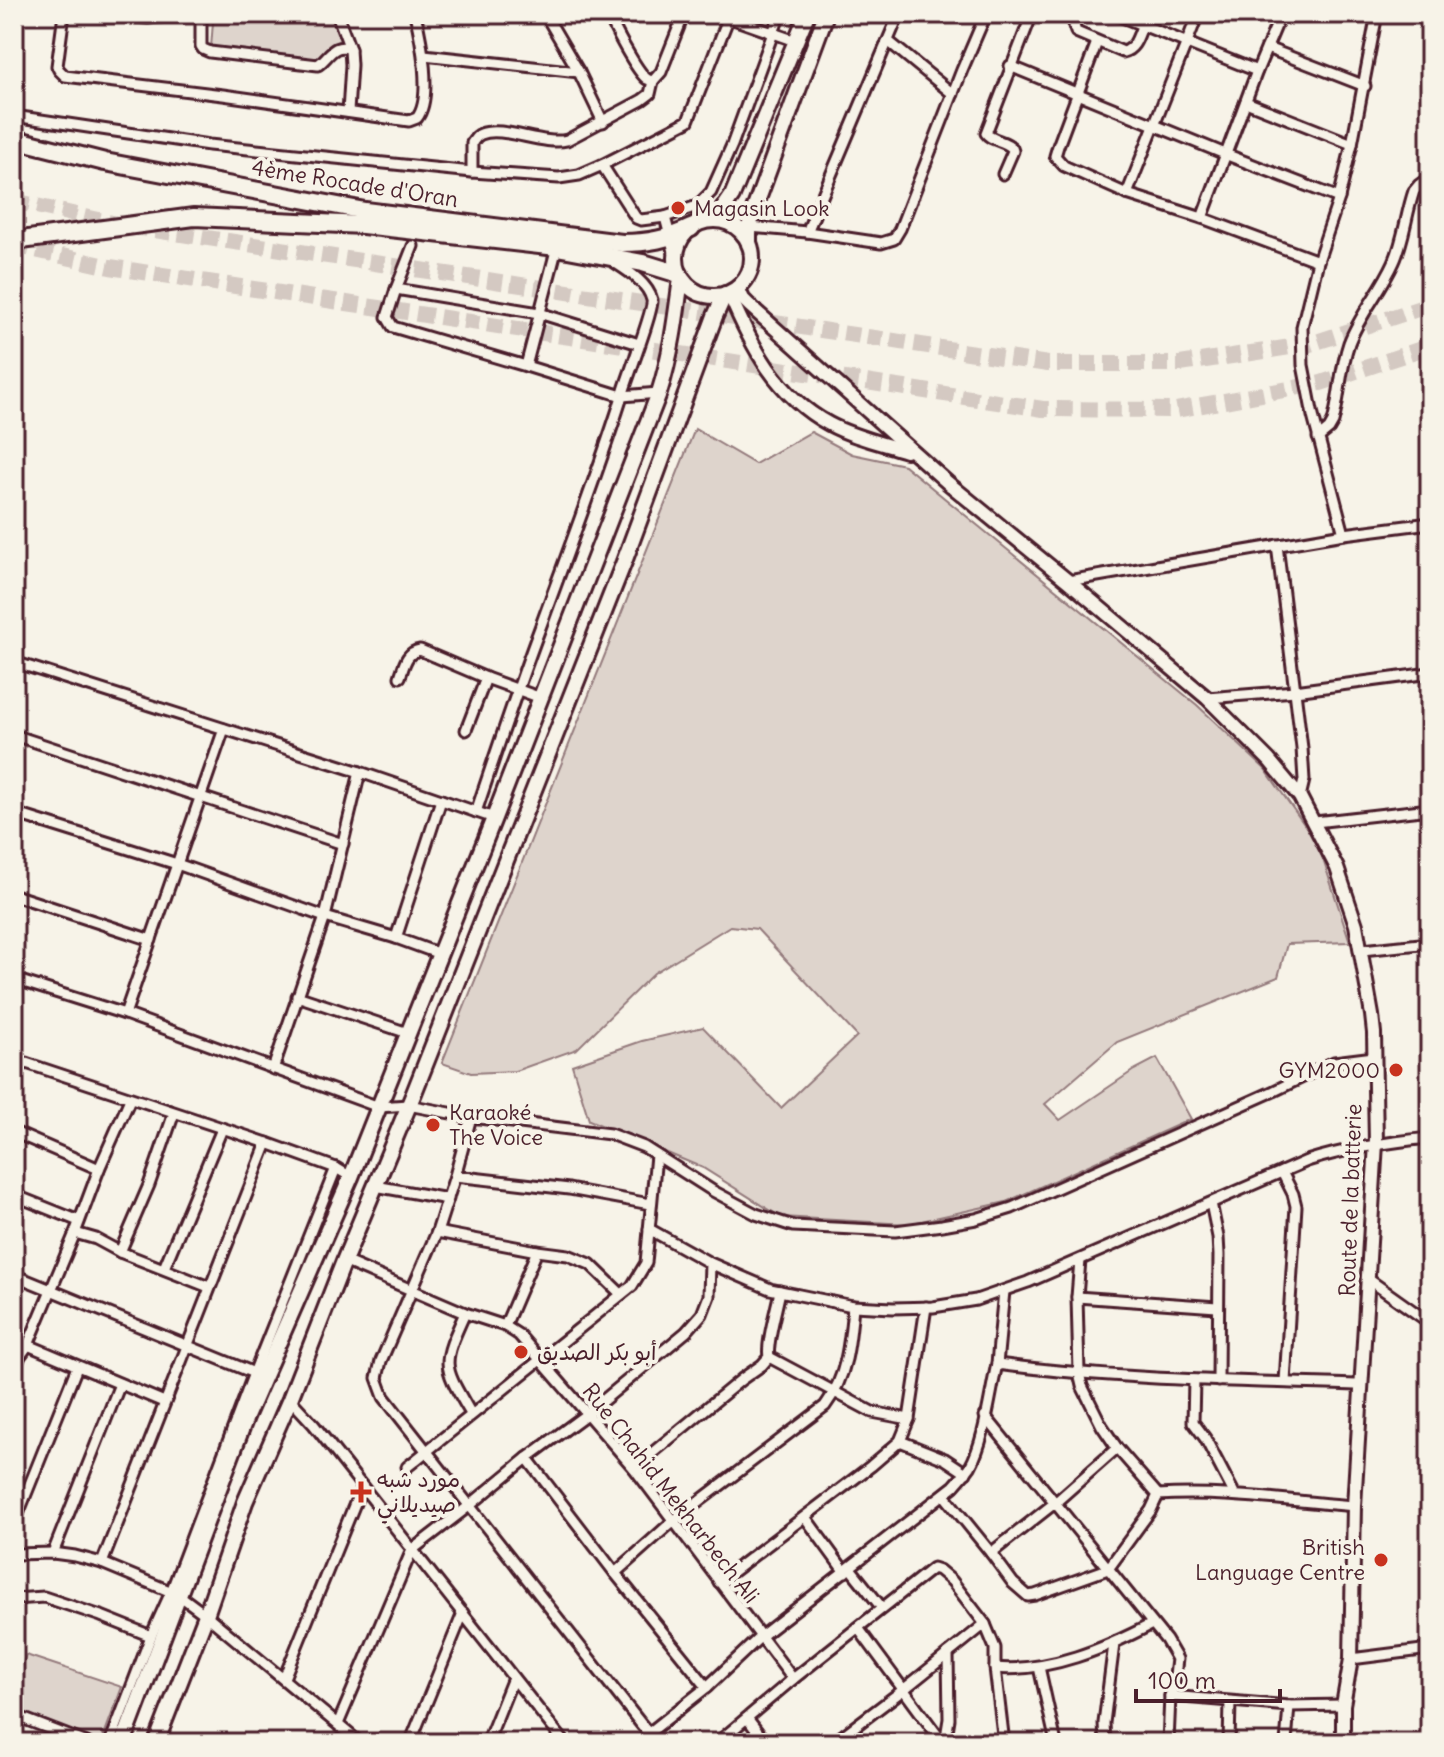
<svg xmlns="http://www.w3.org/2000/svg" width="1444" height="1757" font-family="Delius,'Playpen Sans Arabic',sans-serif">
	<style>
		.green { fill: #ded4cc; stroke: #947a7c; stroke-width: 2 }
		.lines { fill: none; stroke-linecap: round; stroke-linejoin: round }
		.motorway-tunnel { stroke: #d4c9c2; stroke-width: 16; stroke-dasharray: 16 8; stroke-linecap: butt }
		.minor-casing { stroke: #4a1f2b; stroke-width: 15 }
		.secondary-casing { stroke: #4a1f2b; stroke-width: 18 }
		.primary-casing { stroke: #4a1f2b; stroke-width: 20 }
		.motorway-casing { stroke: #4a1f2b; stroke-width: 22 }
		.minor { stroke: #f7f3e8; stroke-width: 9 }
		.secondary { stroke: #f7f3e8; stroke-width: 12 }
		.primary { stroke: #f7f3e8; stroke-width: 14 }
		.motorway { stroke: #f7f3e8; stroke-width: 16 }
		.poi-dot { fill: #c8321e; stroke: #f7f3e8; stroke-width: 3 }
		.labels { text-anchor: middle; stroke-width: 8; stroke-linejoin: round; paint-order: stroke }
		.street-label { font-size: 22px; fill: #4a1f2b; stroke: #f7f3e8 }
		.poi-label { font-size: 22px; fill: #4a1f2b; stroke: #f7f3e8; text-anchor: start }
	</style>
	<rect width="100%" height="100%" fill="#f7f3e8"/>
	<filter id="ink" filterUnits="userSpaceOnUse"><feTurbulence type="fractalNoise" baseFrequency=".0125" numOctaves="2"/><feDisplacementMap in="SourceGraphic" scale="16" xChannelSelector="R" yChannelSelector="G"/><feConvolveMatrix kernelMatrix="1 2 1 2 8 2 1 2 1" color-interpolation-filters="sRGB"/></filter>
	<g filter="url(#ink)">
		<g class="green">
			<polygon points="238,14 331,14 341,34 344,48 324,62 211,48 213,22"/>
			<polygon points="695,429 755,464 811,432 852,454 904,465 1197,705 1265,769 1318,844 1350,942 1287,944 1278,977 1117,1042 1045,1104 1060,1120 1134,1070 1157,1058 1191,1119 1006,1202 908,1224 781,1217 703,1168 589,1120 572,1065 642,1041 703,1027 781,1108 857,1036 757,929 730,926 654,973 577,1049 515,1071 471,1073 442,1063"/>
			<polygon points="26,1655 122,1687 101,1743 14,1711 14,1690"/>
		</g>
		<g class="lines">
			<g class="motorway-tunnel">
				<polyline points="14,201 121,225 1048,364 1180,364 1310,344 1430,305"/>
				<polyline points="14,245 110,267 1043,409 1176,410 1321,383 1430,346"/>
			</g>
			<g class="minor-casing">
				<g id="minor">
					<path d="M64,14L57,66L59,70L65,76L223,95L409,121L417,118C433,98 421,38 415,14"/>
					<polyline points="85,14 148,18 190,14"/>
					<path d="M201,14V46L203,49L210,52L318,65C329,57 334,42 350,49"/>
					<polyline points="337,14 350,49 351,65 348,112"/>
					<polyline points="545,14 579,72 603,122"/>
					<path d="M609,14C612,26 638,73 647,79C649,80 651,81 653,81L661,72L684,14"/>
					<polyline points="719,14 796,41"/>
					<path d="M1079,14L1074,26L1076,32L1123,52C1136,49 1138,35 1143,24"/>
					<polyline points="1115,14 1257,71"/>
					<polyline points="888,41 953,94"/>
					<polyline points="1097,42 1058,146 1055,156 1064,166 1127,194 1202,218 1318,261"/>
					<polyline points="1267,48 1365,86"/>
					<polyline points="424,55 579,72"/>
					<polyline points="1010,66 1225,154 1339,198"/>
					<polyline points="1246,102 1352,144"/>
					<polyline points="14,116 209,145 472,172 559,178 579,175 602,165 688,121 730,14"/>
					<polyline points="602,165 636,218 641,220 665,217"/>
					<path d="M472,172V143C475,139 476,136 481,134C502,125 543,146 567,140L642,100L650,94L653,81"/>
					<path d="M1003,174L1013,151L1012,148C1005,140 991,141 986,133L1032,14"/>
					<polyline points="1127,194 1198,14"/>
					<polyline points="1202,218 1257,71 1281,14"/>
					<polyline points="749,227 807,232 881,243 894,239 900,229 962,70 986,14"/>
					<polyline points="807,232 899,14"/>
					<polyline points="413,246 396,289 387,317 393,327 526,366 622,396 659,393"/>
					<polyline points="676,259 665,217 697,206 711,192 732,145 780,14"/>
					<polyline points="396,289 539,313 639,344"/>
					<polyline points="526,366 557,247"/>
					<path d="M1318,438L1329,429L1333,422C1340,396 1340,369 1349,343C1360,314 1381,291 1394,262C1404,240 1406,214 1414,191L1419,185L1430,177"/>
					<polyline points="1344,534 1313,416 1303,365 1302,327 1318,261 1339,198 1352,144 1377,14"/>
					<polyline points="1277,545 1302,748 1304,780 1300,797"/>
					<polyline points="1068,581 1344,534 1430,523"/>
					<polyline points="14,662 360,772 494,818"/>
					<path d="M400,677C404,666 406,652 420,650L486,678L541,698"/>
					<polyline points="1207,698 1295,691 1430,673"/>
					<polyline points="466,730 486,678"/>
					<polyline points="14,735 343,844"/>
					<path d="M476,812C497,750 517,689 540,628C569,548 600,468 625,387C629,374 654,308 652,300C648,283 628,271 614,262"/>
					<polyline points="14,813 177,864 325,917 396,938 440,954"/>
					<polyline points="1315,822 1430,809"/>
					<polyline points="14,895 151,940"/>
					<polyline points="396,938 441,800"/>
					<polyline points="1362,950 1430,943"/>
					<polyline points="14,979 125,1014 379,1107 408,1105 471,1117 610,1134 644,1147 713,1191 756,1214 793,1226 895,1231 942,1225 976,1219 1012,1208 1274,1091 1334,1062 1374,1057"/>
					<polyline points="297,996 408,1033"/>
					<polyline points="125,1014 224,729"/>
					<polyline points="14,1059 267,1143 336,1168 351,1177"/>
					<polyline points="273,1069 325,917 360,772"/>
					<polyline points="471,1117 455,1176 437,1232 381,1361 377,1378 384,1397 656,1743"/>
					<polyline points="14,1132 99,1169"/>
					<polyline points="1282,1172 1293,1194 1296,1206 1285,1382"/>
					<polyline points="455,1176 569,1189 650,1204"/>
					<polyline points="375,1186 448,1199"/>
					<polyline points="14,1195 79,1221"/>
					<polyline points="1211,1203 1218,1237 1219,1255 1218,1381"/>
					<path d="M649,1229L710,1263L770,1289L853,1306L893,1308L933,1307L976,1300L1028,1282L1307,1161C1348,1148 1388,1142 1430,1138"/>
					<polyline points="437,1232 537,1251 568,1255 590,1264 621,1294"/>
					<polyline points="75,1233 96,1239 120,1252 209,1287"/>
					<polyline points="120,1252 149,1185 174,1113"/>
					<polyline points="344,1261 465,1313 505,1326 519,1335 634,1468 793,1679"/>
					<polyline points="164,1268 222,1129"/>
					<polyline points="14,1275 259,1375"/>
					<polyline points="1368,1279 1430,1323"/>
					<polyline points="1077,1297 1217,1307"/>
					<path d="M465,1313C441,1366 442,1364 471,1414"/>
					<polyline points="505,1326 537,1251"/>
					<polyline points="28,1345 164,1402"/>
					<polyline points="769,1357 872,1412 909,1419"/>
					<polyline points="997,1364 1004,1291"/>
					<polyline points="14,1371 20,1356 28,1345 75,1233 99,1169 130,1099"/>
					<polyline points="1194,1380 1193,1422 1205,1438 1235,1495"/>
					<polyline points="290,1399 314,1425 565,1743"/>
					<polyline points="985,1416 1166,1640 1177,1659 1174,1685 1170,1696 1168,1743"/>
					<polyline points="900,1441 945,1459 966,1473"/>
					<polyline points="527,1458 615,1573 707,1687"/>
					<polyline points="407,1467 632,1286 646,1263 656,1155"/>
					<path d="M634,1468L742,1379L762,1365L769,1357C766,1344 777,1307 780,1291"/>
					<polyline points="944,1495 991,1553 1013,1583 1028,1596 1035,1595 1108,1569 1151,1510 1158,1495 1117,1448 1102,1426 1082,1386 1079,1373 1077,1297 1080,1260"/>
					<path d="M1158,1495C1224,1491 1289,1501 1354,1506"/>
					<polyline points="805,1517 845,1572"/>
					<polyline points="14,1524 77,1367"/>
					<polyline points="53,1553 120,1384"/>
					<polyline points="991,1553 1056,1502 1117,1448"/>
					<polyline points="14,1554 53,1553 75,1556 102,1563 179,1595 206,1615 360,1743"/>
					<polyline points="102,1563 267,1143"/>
					<polyline points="850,1568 882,1608"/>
					<path d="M615,1573L672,1522L825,1406C847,1377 850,1342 853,1306"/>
					<polyline points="719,1582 871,1466 900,1441 909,1419 926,1307"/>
					<polyline points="14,1599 44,1597 101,1616 151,1636"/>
					<polyline points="858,1628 943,1743"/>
					<polyline points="1351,1659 1430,1649"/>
					<polyline points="1039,1667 1056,1743"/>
					<path d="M995,1668C1048,1673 1106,1648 1152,1624"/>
					<polyline points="284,1678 362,1486"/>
					<polyline points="1170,1696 1289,1706 1343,1705"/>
					<polyline points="14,1715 87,1743"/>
					<polyline points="747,1718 766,1743"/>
					<polyline points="338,1724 412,1550 469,1506 527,1458 588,1413 686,1332 702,1314 709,1296 710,1263"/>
					<path d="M649,1733L707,1687L760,1637L954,1486C959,1480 965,1474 970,1467C985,1440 990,1394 997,1364C1117,1380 1240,1381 1361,1385"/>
					<polyline points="847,1733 855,1743"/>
					<polyline points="110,1743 151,1636 171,1592 254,1373 336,1168"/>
					<polyline points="410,1743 463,1613"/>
					<polyline points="487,1743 513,1678"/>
					<polyline points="717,1743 793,1679 933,1568 939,1570 952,1581 985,1624 995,1648 995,1668 1004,1743"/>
					<polyline points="833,1743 903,1690 985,1624"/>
					<polyline points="945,1743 949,1719 948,1654"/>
					<polyline points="1105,1743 1104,1723 1114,1644"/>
					<polyline points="1229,1743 1230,1702"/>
					<polyline points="1286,1743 1289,1706"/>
				</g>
			</g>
			<g class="secondary-casing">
				<g id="secondary">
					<polyline points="738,287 743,299 749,305 948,483 1068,581 1207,698 1269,760 1300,797 1337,868 1356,925 1372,1015 1374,1033 1376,1143 1354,1506 1351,1659 1343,1705 1343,1743"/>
					<path d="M729,293C751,346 777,396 829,424C853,437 881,443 906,451"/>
				</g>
			</g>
			<g class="primary-casing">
				<g id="primary">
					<polyline points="707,220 721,212 732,196 807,14"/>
					<circle cx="714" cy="258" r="38"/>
					<polyline points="749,244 749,227 754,210 826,14"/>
					<path d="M123,1743L246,1417L351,1177L494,818L659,393C671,356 676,317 681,278"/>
					<polyline points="156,1743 206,1615 245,1502 290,1399 344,1261 414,1093 624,562 715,316 725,294"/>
				</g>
			</g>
			<g class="motorway-casing">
				<g id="motorway">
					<path d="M14,139L105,162L365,211L622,243C648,243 668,239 691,228"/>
					<polyline points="14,241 194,217 363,225 557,247 643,263 679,274"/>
				</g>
			</g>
			<use href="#minor" class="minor"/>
			<use href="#secondary" class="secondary"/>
			<use href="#primary" class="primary"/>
			<use href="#motorway" class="motorway"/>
		</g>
	</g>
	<g class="poi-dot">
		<circle cx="678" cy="208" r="8"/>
		<circle cx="1396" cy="1070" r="8"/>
		<circle cx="433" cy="1125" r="8"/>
		<circle cx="521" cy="1352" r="8"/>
		<path d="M357 1480h8v8h8v8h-8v8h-8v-8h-8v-8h8z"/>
		<circle cx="1381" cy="1560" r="8"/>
	</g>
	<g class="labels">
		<g class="street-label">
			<text transform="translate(355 183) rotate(9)" y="8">4ème Rocade d'Oran</text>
			<text transform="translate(1350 1200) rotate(-88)" y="8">Route de la batterie</text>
			<text transform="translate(671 1493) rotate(52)" y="8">Rue Chahid Mekharbech Ali</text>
		</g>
		<g class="poi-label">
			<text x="694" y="216">Magasin Look</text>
			<text x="1380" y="1078" text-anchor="end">GYM2000</text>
			<text x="449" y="1120">Karaoké<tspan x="449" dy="25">The Voice</tspan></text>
			<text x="537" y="1360">أبو بكر الصديق</text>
			<text x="377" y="1487">مورد شبه<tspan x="377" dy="25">صيديلاني</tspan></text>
			<text x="1365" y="1555" text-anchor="end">British<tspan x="1365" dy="25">Language Centre</tspan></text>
		</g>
	</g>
	<rect width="1444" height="1757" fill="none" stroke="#f7f3e8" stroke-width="48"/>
	<rect x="24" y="24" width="1396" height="1709" fill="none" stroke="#4a1f2b" stroke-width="3" filter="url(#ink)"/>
	<path d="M1136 1689v12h144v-12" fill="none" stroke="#4a1f2b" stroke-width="4"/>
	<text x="1148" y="1689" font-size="24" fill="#4a1f2b" stroke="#f7f3e8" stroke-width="6" paint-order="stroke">100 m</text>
</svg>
